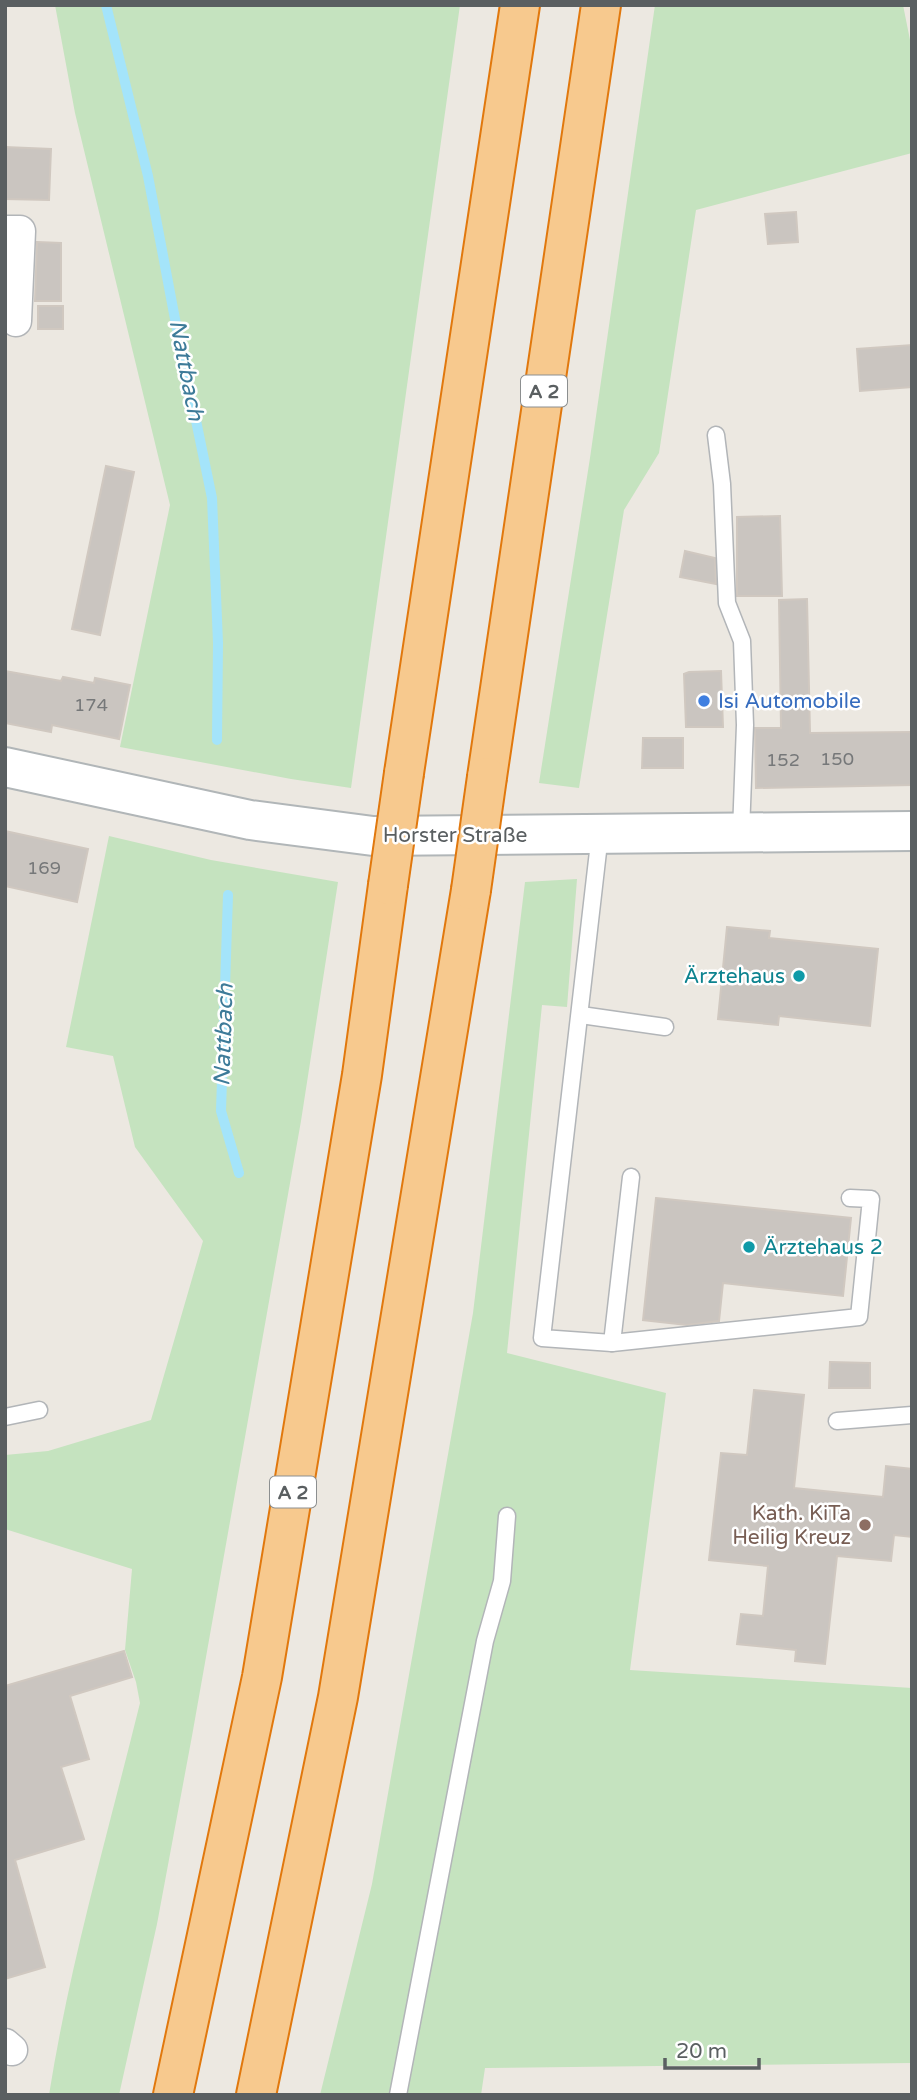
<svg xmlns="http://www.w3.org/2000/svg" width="917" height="2100" font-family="'Varela Round',sans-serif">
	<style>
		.green { fill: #c5e3bf }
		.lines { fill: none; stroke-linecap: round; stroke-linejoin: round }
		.stream { stroke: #a4e4fa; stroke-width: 10 }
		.building { fill: #cac5c0; stroke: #d0c8c0; stroke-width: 2 }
		.service-casing { stroke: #b2b5b8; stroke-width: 19 }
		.minor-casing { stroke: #b2b5b8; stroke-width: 33 }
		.secondary-casing { stroke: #b1b6b8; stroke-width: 42 }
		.motorway-casing { stroke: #e1780d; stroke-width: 42 }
		.service { stroke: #fff; stroke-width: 16 }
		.minor { stroke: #fff; stroke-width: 30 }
		.secondary { stroke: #fff; stroke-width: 38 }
		.motorway { stroke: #f7c98e; stroke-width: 38 }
		.motorway-bridge-casing { stroke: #e1780d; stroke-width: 42; stroke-linecap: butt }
		.motorway-bridge { stroke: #f7c98e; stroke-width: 38 }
		.shop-dot { fill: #3f7fe0; stroke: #fff; stroke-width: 2.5 }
		.culture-dot { fill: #0f9aa8; stroke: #fff; stroke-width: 2.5 }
		.education-dot { fill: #8d6e63; stroke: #fff; stroke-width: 2.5 }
		.labels { text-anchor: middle; stroke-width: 5; stroke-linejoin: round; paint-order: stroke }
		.number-label { font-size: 18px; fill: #767879 }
		.shield { fill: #fff; stroke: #8c8f90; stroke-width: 2 }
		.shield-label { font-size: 19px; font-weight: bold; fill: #5a5f61 }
		.shop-label { font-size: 21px; fill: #366cbe; stroke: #fff; text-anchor: start }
		.street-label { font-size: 21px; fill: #5a5f61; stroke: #fff }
		.culture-label { font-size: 21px; fill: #0d838f; stroke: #fff; text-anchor: end }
		.education-label { font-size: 21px; fill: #785e54; stroke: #fff; text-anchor: end }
		.water-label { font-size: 23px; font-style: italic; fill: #3d7b99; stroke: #fff }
	</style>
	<rect width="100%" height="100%" fill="#ece8e1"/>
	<g class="green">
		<polygon points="55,5 460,5 351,788 291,779 120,747 170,505 75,113"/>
		<polygon points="655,5 903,5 912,50 912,153 696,210 659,453 624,510 579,788 539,783 590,458"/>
		<path d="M109,836L211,860L338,882L301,1121L192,1736L157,1924L119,2095H49C70,1962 108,1833 140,1703L136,1682L125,1650L132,1569L5,1529V1455L48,1451L151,1420L203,1241L135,1147L113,1056L66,1047Z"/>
		<polygon points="577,879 567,1007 542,1005 507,1353 666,1393 630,1670 912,1688 912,2063 485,2068 481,2095 320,2095 372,1884 473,1313 525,882"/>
	</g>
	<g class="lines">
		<g class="stream">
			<polyline points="106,5 148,176 175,319 212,498 218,643 217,740"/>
			<polyline points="228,895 221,1111 239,1173"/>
		</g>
	</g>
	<g class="building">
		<polygon points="5,147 51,149 49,200 5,199"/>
		<polygon points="796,212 798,242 768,244 765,214"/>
		<polygon points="37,242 61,243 61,301 35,301"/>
		<rect x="38" y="306" width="25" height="23"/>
		<polygon points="912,345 912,387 860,391 857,349"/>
		<polygon points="106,466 134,472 100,635 72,629"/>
		<polygon points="780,516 782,596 737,596 737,517"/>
		<polygon points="685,551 715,558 716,584 680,577"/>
		<polygon points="807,599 810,733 912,732 912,785 756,788 755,728 781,728 779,600"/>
		<polygon points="5,671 61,681 63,677 94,683 95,678 130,685 119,739 52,725 51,732 5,723"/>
		<polygon points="721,671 723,727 686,727 684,674 689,672"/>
		<polygon points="643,738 683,738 683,768 642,768"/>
		<polygon points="5,831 88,849 77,902 5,886"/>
		<polygon points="727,927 770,931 769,938 878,949 870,1026 779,1016 778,1025 718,1019"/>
		<polygon points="656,1198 851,1218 843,1296 723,1283 719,1321 687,1325 643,1320"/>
		<polygon points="830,1362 870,1363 870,1388 829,1388"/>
		<polygon points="754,1390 804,1395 794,1488 883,1497 886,1466 912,1469 912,1537 894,1535 891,1561 837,1556 825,1664 795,1661 796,1650 737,1644 741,1614 763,1616 768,1566 709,1560 721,1453 747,1455"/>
		<polygon points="124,1651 132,1677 70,1696 89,1759 61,1767 84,1839 15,1860 45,1967 5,1979 5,1686"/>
	</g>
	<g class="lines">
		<g class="service-casing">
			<g id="service">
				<polyline points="716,435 722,484 727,603 742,641 745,725 741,832"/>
				<polyline points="600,834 542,1338 612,1343 859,1317 871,1199 850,1198"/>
				<polyline points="581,1015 665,1027"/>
				<polyline points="612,1343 631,1177"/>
				<polyline points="5,1417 39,1410"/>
				<polyline points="837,1421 912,1415"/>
				<polyline points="398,2095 485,1641 502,1581 507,1516"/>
			</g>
		</g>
		<g class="minor-casing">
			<g id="minor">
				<polyline points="5,231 20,231 16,321"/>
				<polyline points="5,2044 12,2050"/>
			</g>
		</g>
		<g class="secondary-casing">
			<polyline id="secondary" points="5,767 250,820 373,836 912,831"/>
		</g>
		<g class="motorway-casing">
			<g id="motorway">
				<polyline points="404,773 520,5"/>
				<polyline points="487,777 601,5"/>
				<polyline points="173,2095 262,1677 362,1075 388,885"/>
				<polyline points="256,2095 338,1697 471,890"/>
			</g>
		</g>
		<use href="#service" class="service"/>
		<use href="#minor" class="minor"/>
		<use href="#secondary" class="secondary"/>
		<use href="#motorway" class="motorway"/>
		<g class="motorway-bridge-casing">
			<g id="motorway-bridge">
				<polyline points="388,885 404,773"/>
				<polyline points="471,890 487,777"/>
			</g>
		</g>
		<use href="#motorway-bridge" class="motorway-bridge"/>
	</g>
	<circle class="shop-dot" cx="704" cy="701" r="7"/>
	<g class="culture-dot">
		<circle cx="799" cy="976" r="7"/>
		<circle cx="749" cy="1247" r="7"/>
	</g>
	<circle class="education-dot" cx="865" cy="1525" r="7"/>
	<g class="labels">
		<g class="number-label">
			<text x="91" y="711">174</text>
			<text x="837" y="765">150</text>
			<text x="783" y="766">152</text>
			<text x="44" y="874">169</text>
		</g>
		<g class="shield">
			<rect x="521" y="375.5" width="46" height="31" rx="5"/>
			<rect x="270" y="1476.5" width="46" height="31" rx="5"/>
		</g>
		<g class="shield-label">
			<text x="544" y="398">A 2</text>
			<text x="293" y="1499">A 2</text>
		</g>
		<g class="shop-label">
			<text x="718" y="708">Isi Automobile</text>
		</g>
		<g class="street-label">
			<text x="455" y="842">Horster Straße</text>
		</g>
		<g class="culture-label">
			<text x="785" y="983">Ärztehaus</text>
			<text x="763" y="1254" text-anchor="start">Ärztehaus 2</text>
		</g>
		<g class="education-label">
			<text x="851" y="1520">Kath. KiTa<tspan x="851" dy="24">Heilig Kreuz</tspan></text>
		</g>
		<g class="water-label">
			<text transform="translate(187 370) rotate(79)" y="8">Nattbach</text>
			<text transform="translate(223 1035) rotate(-88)" y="8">Nattbach</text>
		</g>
	</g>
	<rect width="917" height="2100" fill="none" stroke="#5a5f61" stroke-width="14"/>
	<path d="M665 2058v10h94v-10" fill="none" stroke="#5a5f61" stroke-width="3.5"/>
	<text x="676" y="2058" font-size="21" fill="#5a5f61" stroke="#ffffff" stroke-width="5" paint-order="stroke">20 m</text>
</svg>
